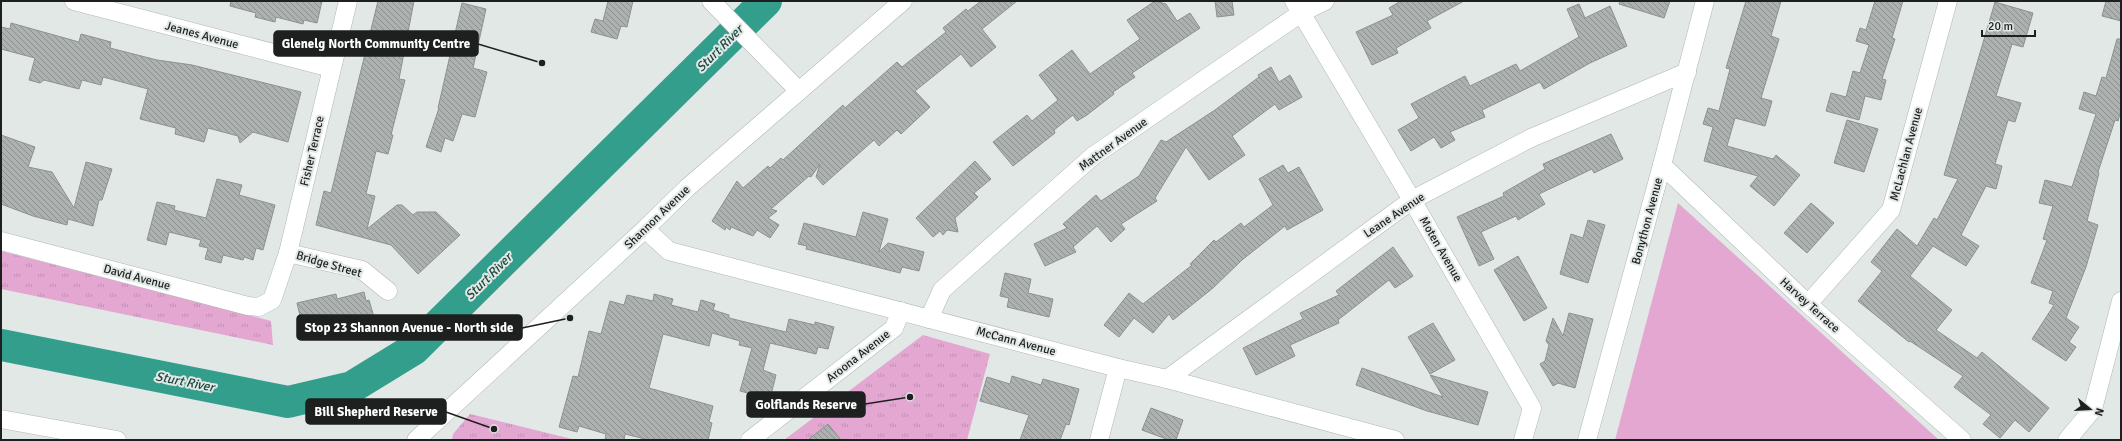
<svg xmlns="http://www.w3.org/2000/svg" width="2122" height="441" font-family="Signika,sans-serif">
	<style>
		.grass { fill: #e3a7d2 }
		.park { fill: url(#park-tufts) }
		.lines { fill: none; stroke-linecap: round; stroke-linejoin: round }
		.river { stroke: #339e8b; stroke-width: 32 }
		.building { fill: url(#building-back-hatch); stroke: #8d9291 }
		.street-casing { stroke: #b1b7b5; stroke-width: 19 }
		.street { stroke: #fff; stroke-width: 18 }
		.labels { text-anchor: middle; stroke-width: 4; stroke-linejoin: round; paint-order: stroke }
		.street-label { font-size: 12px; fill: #1e2020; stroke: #e2e8e6 }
		.water-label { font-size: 13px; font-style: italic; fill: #1a473f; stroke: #e2e8e6 }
		.leader { fill: none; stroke: #1e2020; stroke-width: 1.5 }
		.callout-dot { fill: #1e2020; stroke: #e2e8e6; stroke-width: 1.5 }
		.callout { fill: #1e2020; stroke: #1e2020; stroke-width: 1.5 }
		.callout-label { font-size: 13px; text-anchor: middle; font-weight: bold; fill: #fff }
	</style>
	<defs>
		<pattern id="park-tufts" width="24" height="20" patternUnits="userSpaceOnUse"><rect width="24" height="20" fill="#e3a7d2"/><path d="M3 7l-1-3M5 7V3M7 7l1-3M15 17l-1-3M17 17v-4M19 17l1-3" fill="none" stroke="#c28fb4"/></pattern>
		<pattern id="building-back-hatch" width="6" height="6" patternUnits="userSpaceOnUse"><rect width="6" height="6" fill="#adb2b1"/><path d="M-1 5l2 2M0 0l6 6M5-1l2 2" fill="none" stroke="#8c9090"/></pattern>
	</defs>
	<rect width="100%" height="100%" fill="#e2e8e6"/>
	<polygon class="grass" points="1678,203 1939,440 1615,440"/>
	<g class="park">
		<polygon points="1,251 271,321 273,345 1,289"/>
		<polygon points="923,335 990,354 967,440 784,440"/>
		<polygon points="470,414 576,440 452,440 453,434"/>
	</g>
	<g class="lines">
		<polyline class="river" points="1,345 288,402 352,387 414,349 766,1"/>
	</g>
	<g class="building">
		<polygon points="231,1 322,1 317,23 304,20 303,24 276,17 275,22 255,17 256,13 230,6"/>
		<polygon points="378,1 414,1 399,79 405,80 391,135 393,135 388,154 376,151 366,194 375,196 367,229 397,205 402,205 413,215 417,212 436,212 460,235 418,274 391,245 316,225 324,191 331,193"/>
		<polygon points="608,1 633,1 627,27 621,26 617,39 591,32 595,19 603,21"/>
		<polygon points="981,1 1017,1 982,29 996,47 971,67 961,54 915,91 930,107 901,134 897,130 879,146 874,140 823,185 816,177 820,164 811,177 809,176 771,209 777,211 768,218 779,225 770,238 757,230 753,236 731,227 730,230 726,227 725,230 712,221 737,181 743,188 768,166 770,168 781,158 783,160 843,105 845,108 897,62 902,67 946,32 943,28 966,9 968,11"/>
		<polygon points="1155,1 1166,4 1177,21 1190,13 1200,28 1132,73 1135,77 1113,92 1114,94 1087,115 1077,121 1073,115 1054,130 1055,133 1013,166 993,142 1027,115 1032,121 1058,100 1039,75 1072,50 1090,74 1140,39 1127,20"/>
		<polygon points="1215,1 1232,1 1234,15 1217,17"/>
		<polygon points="1401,1 1464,1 1427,21 1431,28 1396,48 1398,53 1372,65 1356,32 1393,15 1389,8"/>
		<polygon points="1620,1 1670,1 1664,18 1619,4"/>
		<polygon points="1746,1 1781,1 1771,36 1779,39 1761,98 1772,101 1765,126 1735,118 1727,146 1773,159 1776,155 1800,175 1774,206 1750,186 1758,176 1704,161 1713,127 1703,124 1708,108 1719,111 1730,69 1726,68"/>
		<polygon points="1875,1 1903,1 1892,38 1895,39 1882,79 1886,80 1881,100 1865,96 1859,120 1826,111 1831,93 1846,97 1853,71 1860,73 1869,45 1856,41 1860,28 1866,30"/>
		<polygon points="2106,1 2121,1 2121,21 2102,16"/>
		<polygon points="1995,2 2033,13 2023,47 2012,44 1996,96 2021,103 2015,122 2008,120 1995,164 2002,166 1996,189 1986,186 1961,235 1979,246 1966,266 1933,246 1910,276 1952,310 1936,330 1977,358 1982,352 2049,408 2029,432 2015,420 2000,438 1983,424 1991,415 1954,387 1963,376 1910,341 1909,342 1858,301 1882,271 1871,262 1897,229 1917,246 1934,218 1937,220 1958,179 1944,175"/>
		<polygon points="462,3 486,9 473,68 487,72 475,117 462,114 453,141 445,138 441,152 426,147 439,108 438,108"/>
		<polygon points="1579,4 1585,18 1610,6 1627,46 1590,63 1544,89 1540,82 1482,110 1485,117 1450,132 1455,140 1441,148 1434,137 1411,151 1398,130 1419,118 1411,104 1465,76 1470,86 1516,64 1520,71 1579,37 1567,9"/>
		<polygon points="11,23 79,42 81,34 111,42 110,48 157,60 192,65 301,92 288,142 253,132 240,143 238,136 208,128 204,142 175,134 176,128 140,119 148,89 103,77 101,85 82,80 79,89 44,80 40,83 29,80 35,58 1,49 1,27 10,29"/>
		<polygon points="2117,39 2121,39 2121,110 2118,121 2115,120 2098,172 2099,173 2087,221 2098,225 2086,267 2066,318 2079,327 2069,342 2076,347 2066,361 2032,339 2054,305 2049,303 2053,291 2031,283 2047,240 2043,239 2053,206 2039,203 2045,180 2072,187 2096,114 2079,109 2084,92 2096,96 2102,77 2106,78"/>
		<polygon points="1271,67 1279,82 1290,75 1302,97 1279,110 1275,104 1232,136 1245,155 1209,180 1186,147 1155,198 1157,201 1121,224 1125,229 1111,242 1097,226 1073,247 1076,252 1045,266 1034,244 1067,228 1063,224 1096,195 1101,201 1139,176 1161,140 1166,142 1215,110 1259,77 1258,75"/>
		<polygon points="1847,120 1878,129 1864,172 1834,163"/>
		<polygon points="1611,134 1623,159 1594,173 1592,169 1539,194 1545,204 1518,220 1516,216 1481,232 1494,259 1479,266 1457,217 1504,196 1503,193 1545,169 1543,164"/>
		<polygon points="1,135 35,147 28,167 52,172 74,208 86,162 112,169 102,200 99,200 93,226 68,219 67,225 33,216 1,204"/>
		<polygon points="975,161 991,179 974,193 978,197 955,218 958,232 947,230 943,235 940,231 933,237 916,218"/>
		<polygon points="1283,165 1288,173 1299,167 1323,210 1287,230 1285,226 1242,260 1213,288 1173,320 1169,314 1153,333 1134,318 1119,337 1104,325 1129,293 1143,304 1192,265 1190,264 1214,240 1216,242 1241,223 1244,227 1273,205 1259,179"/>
		<polygon points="217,179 242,185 239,195 275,205 263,250 256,248 253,260 244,257 243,260 223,255 221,263 205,259 208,248 199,246 201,240 169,232 166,245 147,240 157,202 175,206 174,210 206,218"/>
		<polygon points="1811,203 1834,223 1807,253 1784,233"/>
		<polygon points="863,212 888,219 879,252 888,243 924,252 919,271 902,267 900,273 806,249 807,246 798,244 804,223 856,237"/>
		<polygon points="1588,220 1605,225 1588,283 1560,274 1571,234 1583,238"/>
		<polygon points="1393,247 1413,276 1395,288 1389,280 1338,320 1339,323 1290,345 1295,356 1256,375 1243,348 1303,319 1300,313 1339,295 1336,291"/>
		<polygon points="1518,256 1547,308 1524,321 1494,270"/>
		<polygon points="1005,273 1031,279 1028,293 1053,299 1049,317 1007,307 1009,298 1000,296"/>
		<polygon points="364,292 366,301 369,300 374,317 368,318 368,321 320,331 321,333 305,337 297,303 336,294 337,299"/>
		<polygon points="654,294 673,299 671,305 698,312 701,300 715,304 713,310 729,315 729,318 786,332 789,319 815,325 815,322 834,327 828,349 818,347 816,354 770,343 763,370 776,375 770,399 740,391 752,348 739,345 740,341 712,333 709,346 663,334 649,388 713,406 709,422 712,423 708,440 649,440 625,434 624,440 605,440 606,434 579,426 577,432 559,427 573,376 578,377 589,331 601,334 610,301 624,305 627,295 653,301"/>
		<polygon points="1569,313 1593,319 1575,388 1558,383 1553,386 1540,364 1545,361 1549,345 1546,341 1553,318 1563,336"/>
		<polygon points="1433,323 1455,360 1430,374 1408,337"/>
		<polygon points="1362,368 1443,397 1430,375 1488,392 1478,425 1427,411 1356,385"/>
		<polygon points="1012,376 1041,385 1043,379 1079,389 1069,425 1066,424 1060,440 1020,440 1029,415 980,401 987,377 1010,384"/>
		<polygon points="1151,408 1183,420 1176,440 1169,440 1142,430"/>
		<polygon points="828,424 841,440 808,440"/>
	</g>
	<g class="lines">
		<g class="street-casing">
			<g id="street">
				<polyline points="74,1 331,68"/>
				<polyline points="711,1 799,91"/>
				<polyline points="1294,1 1412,200 1532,408 1523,440"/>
				<polyline points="1662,165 1808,304 1962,440"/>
				<polyline points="645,229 669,251 1118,368 1167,379 1395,440"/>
				<polyline points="1,241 248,306 259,307 272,300 288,253 348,1"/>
				<polyline points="288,253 362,270 388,291"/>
				<polyline points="1808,304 1891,210 1948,1"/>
				<polyline points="929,319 942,290 1093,156 1301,13 1325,1"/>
				<polyline points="1167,379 1412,200 1531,138 1687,72"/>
				<polyline points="1,419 117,440"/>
				<polyline points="416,440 645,229 687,188 903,1"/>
				<polyline points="750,440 894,328 901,311"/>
				<polyline points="1099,440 1118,368"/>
				<polyline points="1587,440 1662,165 1705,1"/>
				<polyline points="2067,440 2093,409 2121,301"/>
			</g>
		</g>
		<use href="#street" class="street"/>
	</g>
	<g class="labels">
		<g class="street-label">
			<text transform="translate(202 35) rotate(15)" y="4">Jeanes Avenue</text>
			<text transform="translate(1113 144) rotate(-36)" y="4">Mattner Avenue</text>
			<text transform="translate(312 151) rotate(-77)" y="4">Fisher Terrace</text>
			<text transform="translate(1906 154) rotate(-75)" y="4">McLachlan Avenue</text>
			<text transform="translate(1394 215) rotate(-34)" y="4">Leane Avenue</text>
			<text transform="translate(657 217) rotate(-44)" y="4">Shannon Avenue</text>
			<text transform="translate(1647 221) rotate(-75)" y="4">Bonython Avenue</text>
			<text transform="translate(1441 249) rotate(60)" y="4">Moten Avenue</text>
			<text transform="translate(329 264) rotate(16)" y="4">Bridge Street</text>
			<text transform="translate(137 277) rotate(15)" y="4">David Avenue</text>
			<text transform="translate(1810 305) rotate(42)" y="4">Harvey Terrace</text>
			<text transform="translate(1016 341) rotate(15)" y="4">McCann Avenue</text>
			<text transform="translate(858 356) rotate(-38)" y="4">Aroona Avenue</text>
		</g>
		<g class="water-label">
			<text transform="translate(719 48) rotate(-45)" y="5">Sturt River</text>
			<text transform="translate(488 276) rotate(-45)" y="5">Sturt River</text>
			<text transform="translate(185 381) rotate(11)" y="5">Sturt River</text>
		</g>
	</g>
	<path class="leader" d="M542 63L478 44M570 318L522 328M910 397L865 404M494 429L446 412"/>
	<g class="callout-dot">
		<circle cx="542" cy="63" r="4"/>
		<circle cx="570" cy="318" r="4"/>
		<circle cx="910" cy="397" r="4"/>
		<circle cx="494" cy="429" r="4"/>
	</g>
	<g class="callout">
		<rect x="274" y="31" width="204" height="25" rx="4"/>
		<rect x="297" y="315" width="225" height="25" rx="4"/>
		<rect x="747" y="392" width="118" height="25" rx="4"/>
		<rect x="306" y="399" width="140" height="25" rx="4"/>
	</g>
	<g class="callout-label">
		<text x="376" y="48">Glenelg North Community Centre</text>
		<text x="409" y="332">Stop 23 Shannon Avenue - North side</text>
		<text x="806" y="409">Golflands Reserve</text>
		<text x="376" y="416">Bill Shepherd Reserve</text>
	</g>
	<rect width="2122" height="441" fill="none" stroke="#1e2020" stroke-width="4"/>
	<g transform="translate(2090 409) rotate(108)" stroke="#e2e8e6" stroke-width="3" paint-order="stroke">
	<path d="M0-3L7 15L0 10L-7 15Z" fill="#1e2020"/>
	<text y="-6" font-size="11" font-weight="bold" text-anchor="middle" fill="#1e2020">N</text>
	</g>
	<path d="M1982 30v6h53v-6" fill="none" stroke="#1e2020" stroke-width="2"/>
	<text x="1988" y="30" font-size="12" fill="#1e2020" stroke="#e2e8e6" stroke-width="3" paint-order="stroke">20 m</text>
</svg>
